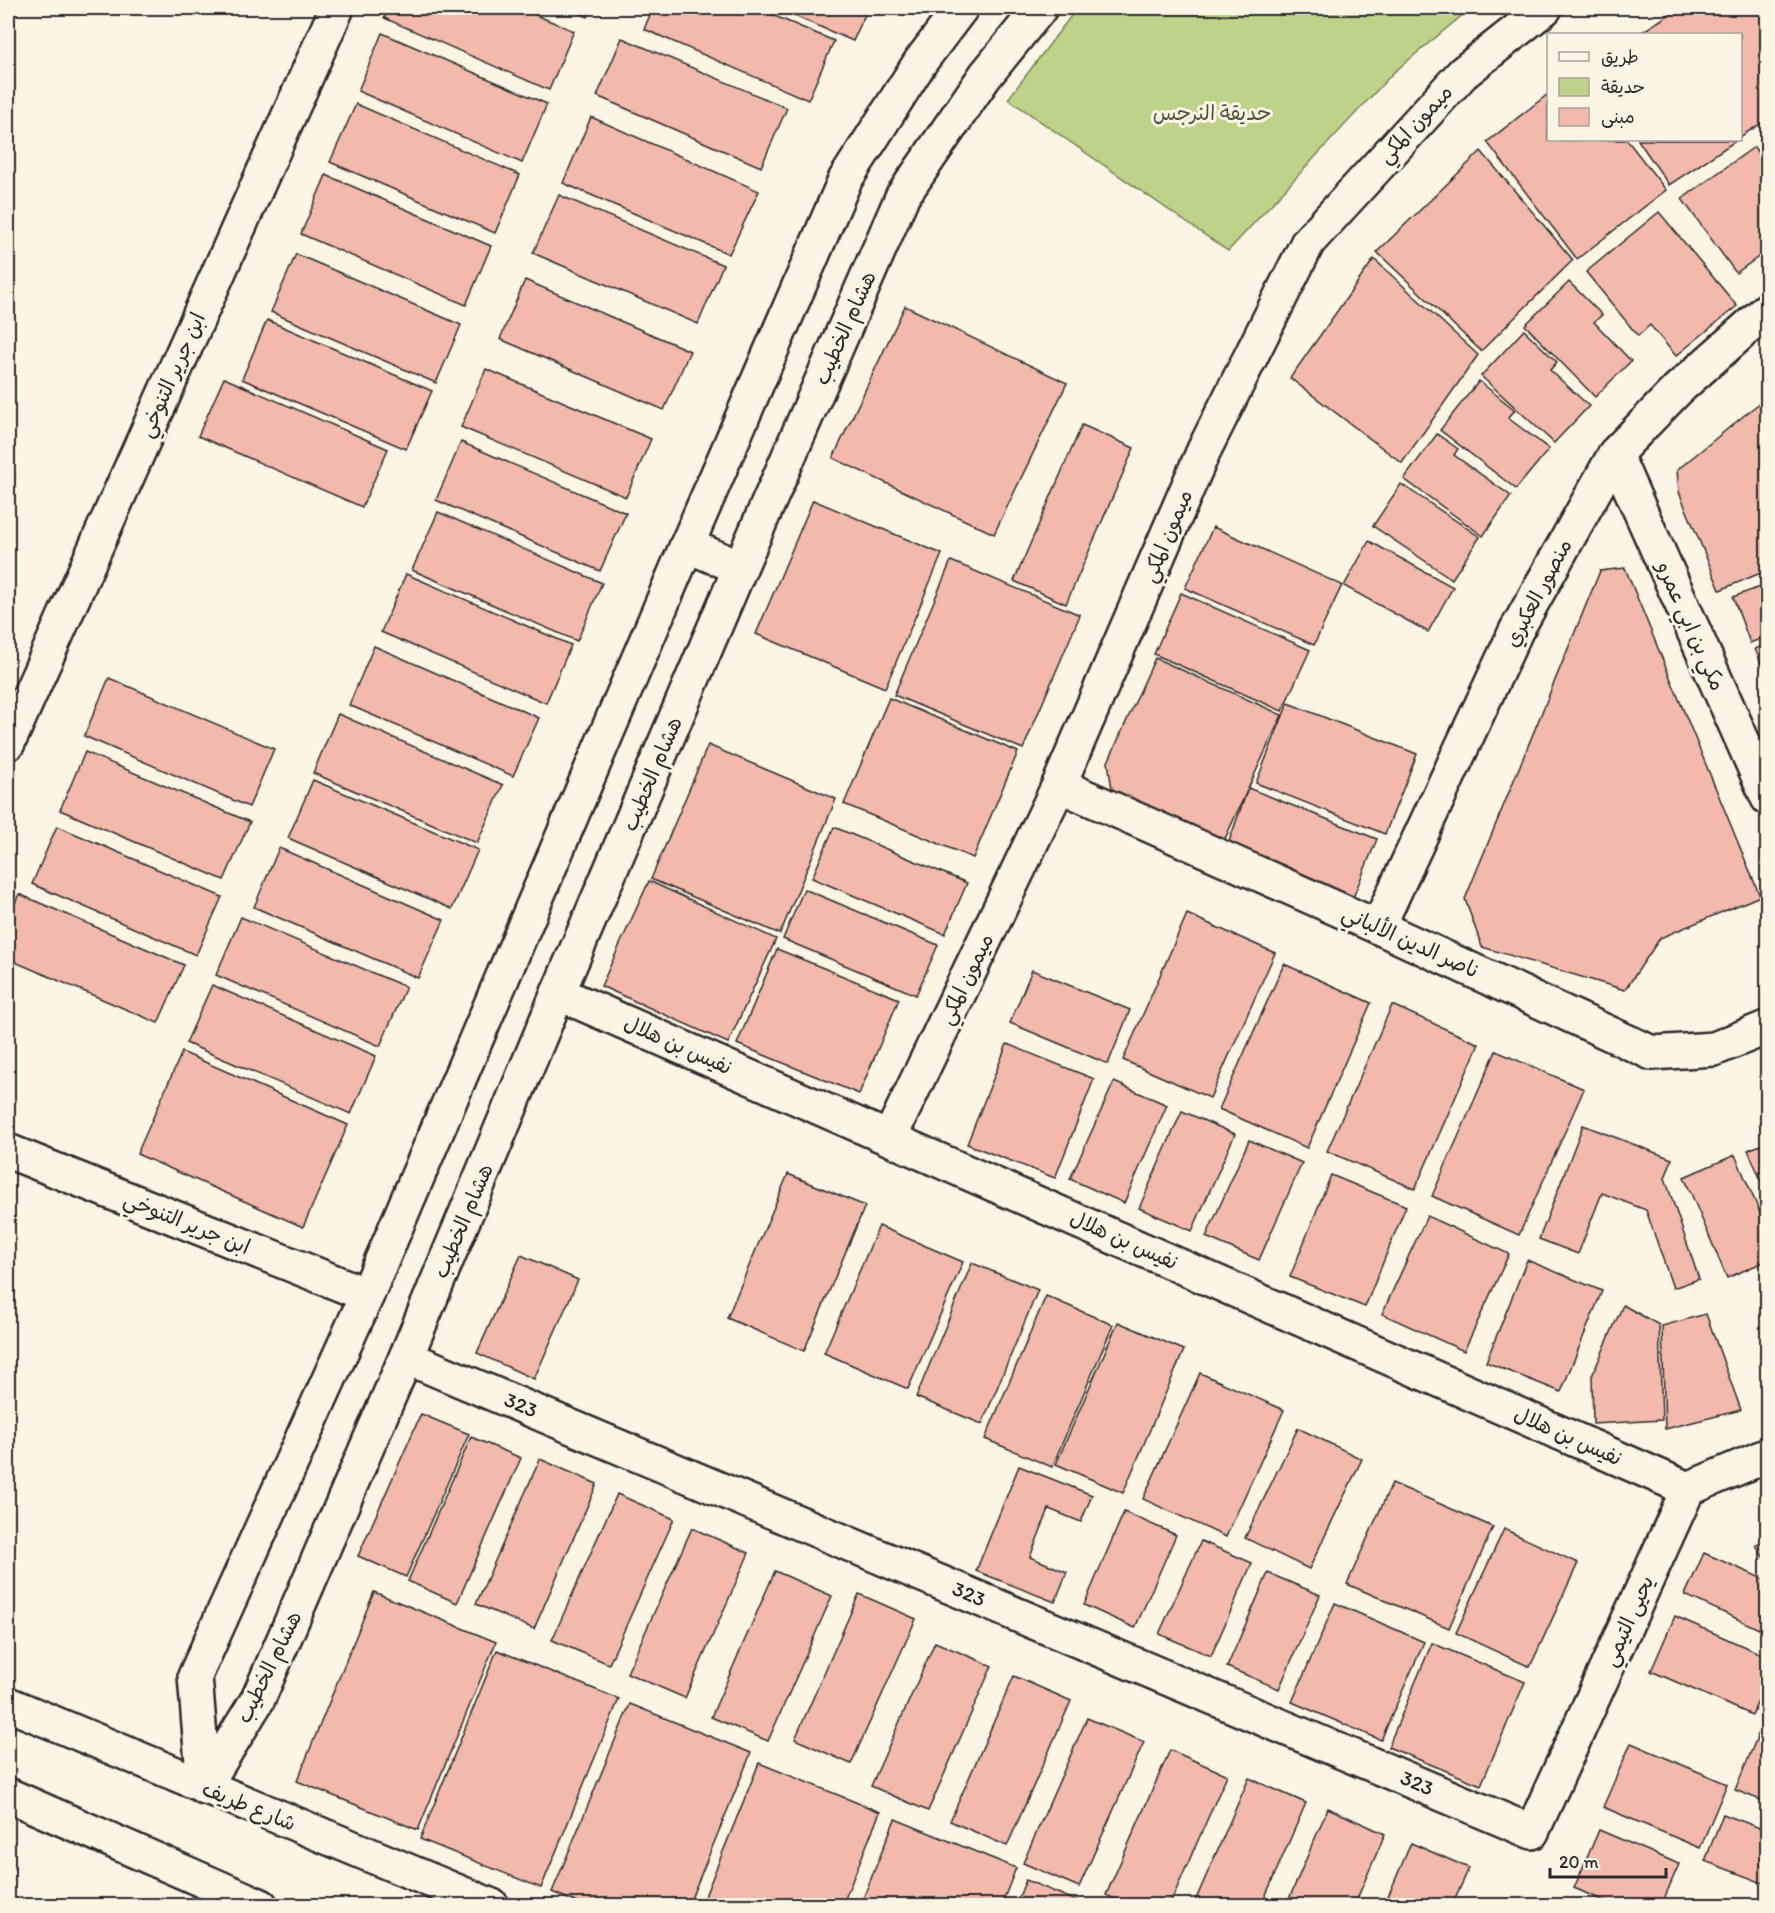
<svg xmlns="http://www.w3.org/2000/svg" width="1775" height="1913" font-family="Itim,'Playpen Sans Arabic',sans-serif">
	<style>
		.green { fill: #bed389; stroke: #747f5a; stroke-width: 1.5 }
		.building { fill: #f3b9ad; stroke: #2b2b2b; stroke-width: 1.5 }
		.lines { fill: none; stroke-linecap: round; stroke-linejoin: round }
		.minor-casing { stroke: #2b2b2b; stroke-width: 38 }
		.tertiary-casing { stroke: #2b2b2b; stroke-width: 38 }
		.minor { stroke: #fcf5e5; stroke-width: 33 }
		.tertiary { stroke: #fcf5e5; stroke-width: 33 }
		.labels { text-anchor: middle; stroke-width: 6; stroke-linejoin: round; paint-order: stroke }
		.park-label { font-size: 21px; fill: #505542; stroke: #fcf5e5 }
		.street-label { font-size: 21px; fill: #2b2b2b; stroke: #fcf5e5 }
	</style>
	<rect width="100%" height="100%" fill="#fcf5e5"/>
	<filter id="ink" filterUnits="userSpaceOnUse"><feTurbulence type="fractalNoise" baseFrequency=".0167" numOctaves="2"/><feDisplacementMap in="SourceGraphic" scale="12" xChannelSelector="R" yChannelSelector="G"/><feConvolveMatrix kernelMatrix="1 2 1 2 8 2 1 2 1" color-interpolation-filters="sRGB"/></filter>
	<g filter="url(#ink)">
		<polygon class="green" points="1077,8 1471,8 1393,73 1228,251 1008,99"/>
		<g class="building">
			<polygon points="389,8 519,8 574,31 549,90 384,18"/>
			<polygon points="567,8 592,8 588,17"/>
			<polygon points="653,8 756,8 834,41 808,100 644,29"/>
			<polygon points="776,8 868,8 853,41"/>
			<polygon points="1679,8 1768,8 1768,119 1740,137 1740,34 1639,34"/>
			<polygon points="382,33 547,104 522,163 358,91"/>
			<polygon points="622,38 787,108 761,167 597,96"/>
			<polygon points="1548,94 1548,140 1627,140 1666,190 1577,259 1487,142"/>
			<polygon points="356,104 520,175 495,233 330,162"/>
			<polygon points="591,117 759,191 729,254 563,183"/>
			<polygon points="1638,140 1737,140 1669,185"/>
			<polygon points="1754,147 1763,160 1768,157 1768,250 1736,273 1682,199"/>
			<polygon points="1481,151 1573,260 1481,351 1377,252"/>
			<polygon points="326,175 491,246 466,305 301,234"/>
			<polygon points="559,195 723,265 698,324 533,253"/>
			<polygon points="1659,212 1737,306 1676,356 1650,325 1638,336 1586,272"/>
			<polygon points="296,254 461,325 436,383 271,312"/>
			<polygon points="1374,259 1478,355 1402,463 1290,378"/>
			<polygon points="525,280 690,351 664,410 500,339"/>
			<polygon points="1569,282 1602,315 1594,322 1631,361 1595,397 1525,325"/>
			<polygon points="905,306 1067,383 994,534 833,458"/>
			<polygon points="267,320 432,391 406,449 242,379"/>
			<polygon points="1524,330 1557,362 1550,370 1589,406 1554,443 1481,376"/>
			<polygon points="486,369 651,439 626,497 461,427"/>
			<polygon points="224,378 388,449 362,507 198,436"/>
			<polygon points="1479,381 1515,410 1508,418 1549,449 1516,489 1440,430"/>
			<polygon points="1768,396 1768,570 1720,590 1679,492 1677,470"/>
			<polygon points="1082,425 1134,448 1066,604 1014,581"/>
			<polygon points="1437,434 1458,449 1454,455 1511,496 1483,536 1404,479"/>
			<polygon points="461,442 626,513 600,571 436,500"/>
			<polygon points="1401,484 1480,537 1452,579 1373,526"/>
			<polygon points="813,500 942,554 885,688 756,634"/>
			<polygon points="438,512 602,583 577,641 412,570"/>
			<polygon points="1213,527 1342,585 1314,645 1185,588"/>
			<polygon points="1369,541 1453,587 1428,632 1344,586"/>
			<polygon points="951,561 1080,615 1023,749 894,695"/>
			<polygon points="1625,568 1760,896 1660,938 1625,990 1482,947 1465,899 1600,571"/>
			<polygon points="406,574 571,645 546,703 381,632"/>
			<polygon points="1768,584 1768,636 1750,643 1733,597"/>
			<polygon points="1181,593 1310,650 1282,711 1154,654"/>
			<polygon points="1768,644 1768,680 1755,649"/>
			<polygon points="374,646 539,718 513,776 349,705"/>
			<polygon points="1155,658 1282,715 1222,845 1113,796 1108,762"/>
			<polygon points="109,678 274,749 249,807 84,736"/>
			<polygon points="889,698 1018,752 973,858 844,804"/>
			<polygon points="1288,703 1417,754 1385,834 1256,783"/>
			<polygon points="338,714 503,785 477,843 313,773"/>
			<polygon points="708,745 836,799 780,934 651,879"/>
			<polygon points="85,752 250,822 224,880 60,810"/>
			<polygon points="313,780 478,850 452,909 288,838"/>
			<polygon points="1248,788 1377,839 1352,900 1227,847"/>
			<polygon points="57,826 222,897 196,955 32,884"/>
			<polygon points="834,827 967,883 945,934 812,878"/>
			<polygon points="279,848 444,920 418,978 254,907"/>
			<polygon points="649,881 776,939 728,1043 601,986"/>
			<polygon points="804,889 938,945 916,995 783,939"/>
			<polygon points="19,894 184,965 158,1023 8,959 8,920"/>
			<polygon points="1187,914 1275,953 1210,1098 1123,1060"/>
			<polygon points="241,917 406,987 380,1046 216,975"/>
			<polygon points="777,949 899,999 859,1094 737,1044"/>
			<polygon points="1284,964 1371,1003 1307,1148 1219,1109"/>
			<polygon points="1032,970 1130,1010 1108,1064 1010,1023"/>
			<polygon points="212,985 376,1056 351,1114 186,1043"/>
			<polygon points="1392,1005 1479,1044 1415,1189 1327,1151"/>
			<polygon points="1007,1044 1094,1079 1055,1178 967,1144"/>
			<polygon points="1496,1051 1584,1089 1519,1235 1432,1196"/>
			<polygon points="182,1052 348,1125 303,1227 137,1154"/>
			<polygon points="1114,1082 1167,1105 1124,1203 1070,1179"/>
			<polygon points="1182,1111 1235,1134 1192,1231 1139,1208"/>
			<polygon points="1583,1125 1672,1159 1665,1178 1699,1279 1673,1288 1646,1210 1602,1193 1578,1254 1539,1239"/>
			<polygon points="1249,1140 1302,1163 1259,1260 1206,1237"/>
			<polygon points="1768,1142 1768,1196 1748,1150"/>
			<polygon points="1735,1155 1768,1231 1768,1260 1727,1278 1684,1177"/>
			<polygon points="788,1174 865,1206 804,1351 727,1318"/>
			<polygon points="1331,1175 1406,1206 1365,1307 1290,1277"/>
			<polygon points="1427,1216 1509,1254 1464,1351 1382,1314"/>
			<polygon points="879,1226 963,1262 908,1389 824,1353"/>
			<polygon points="521,1255 578,1280 534,1379 477,1353"/>
			<polygon points="1527,1260 1602,1291 1561,1392 1486,1362"/>
			<polygon points="972,1263 1038,1290 982,1424 916,1397"/>
			<polygon points="1046,1296 1113,1325 1052,1467 985,1439"/>
			<polygon points="1623,1305 1659,1325 1662,1420 1593,1424 1592,1376"/>
			<polygon points="1706,1314 1741,1410 1665,1429 1662,1326"/>
			<polygon points="1118,1322 1184,1350 1123,1493 1056,1464"/>
			<polygon points="1200,1373 1284,1410 1226,1537 1143,1499"/>
			<polygon points="421,1414 469,1434 406,1577 358,1556"/>
			<polygon points="1298,1428 1362,1459 1309,1569 1245,1538"/>
			<polygon points="471,1437 521,1458 457,1603 408,1581"/>
			<polygon points="540,1459 597,1484 534,1629 476,1604"/>
			<polygon points="1019,1466 1092,1495 1081,1522 1049,1509 1030,1557 1067,1572 1055,1602 976,1571"/>
			<polygon points="1392,1483 1493,1527 1449,1628 1347,1584"/>
			<polygon points="617,1494 674,1519 609,1664 552,1640"/>
			<polygon points="1124,1512 1176,1535 1135,1628 1084,1605"/>
			<polygon points="692,1528 749,1553 685,1698 627,1673"/>
			<polygon points="1504,1529 1578,1563 1530,1667 1456,1633"/>
			<polygon points="1768,1540 1768,1565 1756,1545"/>
			<polygon points="1201,1541 1252,1563 1211,1656 1159,1634"/>
			<polygon points="1704,1553 1768,1581 1768,1611 1759,1629 1685,1595"/>
			<polygon points="775,1571 832,1596 768,1741 711,1717"/>
			<polygon points="1268,1573 1320,1595 1279,1689 1227,1667"/>
			<polygon points="374,1592 496,1642 418,1830 297,1781"/>
			<polygon points="859,1594 916,1619 851,1764 795,1739"/>
			<polygon points="1335,1603 1424,1642 1381,1740 1292,1702"/>
			<polygon points="1675,1616 1768,1657 1768,1678 1752,1715 1651,1671"/>
			<polygon points="935,1642 992,1666 928,1811 871,1786"/>
			<polygon points="1432,1643 1525,1682 1481,1785 1388,1747"/>
			<polygon points="497,1650 619,1699 541,1888 420,1839"/>
			<polygon points="1014,1676 1071,1701 1007,1846 950,1821"/>
			<polygon points="630,1704 751,1753 688,1906 585,1906 552,1892"/>
			<polygon points="1768,1711 1768,1803 1735,1790"/>
			<polygon points="1087,1718 1144,1742 1079,1887 1023,1863"/>
			<polygon points="1631,1743 1727,1784 1700,1848 1603,1807"/>
			<polygon points="1170,1750 1227,1775 1169,1906 1130,1906 1106,1895"/>
			<polygon points="759,1763 880,1812 842,1906 701,1906"/>
			<polygon points="1249,1778 1306,1803 1261,1906 1193,1906"/>
			<polygon points="1328,1808 1385,1834 1354,1906 1286,1906"/>
			<polygon points="1723,1814 1768,1831 1768,1885 1705,1861"/>
			<polygon points="895,1819 1016,1868 1001,1906 860,1906"/>
			<polygon points="1599,1830 1679,1864 1661,1906 1616,1906 1574,1888"/>
			<polygon points="1411,1843 1469,1868 1452,1906 1384,1906"/>
			<polygon points="1026,1880 1089,1906 1015,1906"/>
		</g>
		<g class="lines">
			<g class="minor-casing">
				<g id="minor">
					<polyline points="961,8 921,61 845,180 687,545 367,1295 195,1676 204,1787 258,1699 406,1357 558,993 740,568 902,197 985,76 1040,8"/>
					<polyline points="1615,454 1768,798"/>
					<polyline points="687,545 740,568"/>
					<polyline points="8,743 337,8"/>
					<polyline points="1059,785 1378,927 1652,1053 1714,1049 1768,1027"/>
					<polyline points="1378,927 1516,631 1615,454 1678,389 1768,309"/>
					<polyline points="558,993 1688,1489"/>
					<polyline points="890,1137 1059,785 1204,450 1308,242 1463,73 1545,8"/>
					<polyline points="8,1151 367,1295"/>
					<polyline points="406,1357 1532,1832 1688,1489 1768,1455"/>
				</g>
			</g>
			<g class="tertiary-casing">
				<g id="tertiary">
					<polyline points="8,1704 492,1906"/>
					<polyline points="8,1795 261,1906"/>
				</g>
			</g>
			<use href="#minor" class="minor"/>
			<use href="#tertiary" class="tertiary"/>
		</g>
	</g>
	<g class="labels">
		<g class="park-label">
			<text x="1212" y="120">حديقة النرجس</text>
		</g>
		<g class="street-label">
			<text transform="translate(1415 124) rotate(-47)" y="7">ميمون المكي</text>
			<text transform="translate(845 328) rotate(-66)" y="7">هشام الخطيب</text>
			<text transform="translate(172 375) rotate(-66)" y="7">ابن جرير التنوخي</text>
			<text transform="translate(1167 536) rotate(-67)" y="7">ميمون المكي</text>
			<text transform="translate(1538 593) rotate(-62)" y="7">منصور العكبري</text>
			<text transform="translate(1691 626) rotate(66)" y="7">مكي بن ابي عمرو</text>
			<text transform="translate(652 774) rotate(-67)" y="7">هشام الخطيب</text>
			<text transform="translate(1411 942) rotate(24)" y="7">ناصر الدين الألباني</text>
			<text transform="translate(966 979) rotate(-64)" y="7">ميمون المكي</text>
			<text transform="translate(678 1045) rotate(24)" y="7">نفيس بن هلال</text>
			<text transform="translate(463 1221) rotate(-67)" y="7">هشام الخطيب</text>
			<text transform="translate(187 1223) rotate(22)" y="7">ابن جرير التنوخي</text>
			<text transform="translate(1124 1240) rotate(24)" y="7">نفيس بن هلال</text>
			<text transform="translate(521 1405) rotate(23)" y="7">323</text>
			<text transform="translate(1568 1436) rotate(24)" y="7">نفيس بن هلال</text>
			<text transform="translate(969 1594) rotate(23)" y="7">323</text>
			<text transform="translate(1628 1621) rotate(-66)" y="7">يحيى التيمي</text>
			<text transform="translate(269 1667) rotate(-64)" y="7">هشام الخطيب</text>
			<text transform="translate(1417 1783) rotate(23)" y="7">323</text>
			<text transform="translate(249 1806) rotate(22)" y="7">شارع طريف</text>
		</g>
	</g>
	<rect width="1775" height="1913" fill="none" stroke="#fcf5e5" stroke-width="30"/>
	<rect x="15" y="15" width="1745" height="1883" fill="none" stroke="#2b2b2b" stroke-width="2" filter="url(#ink)"/>
	<rect x="1547" y="33" width="195" height="108" fill="#fcf5e5" stroke="#a8a49b" stroke-width="1.5"/>
	<rect x="1559" y="52" width="30" height="9" fill="#fcf5e5" stroke="#a8a49b" stroke-width="1.5"/>
	<text x="1601" y="63" font-size="18" fill="#2b2b2b">طريق</text>
	<rect x="1559" y="78" width="30" height="18" fill="#bed389" stroke="#a8a49b" stroke-width="1.5"/>
	<text x="1601" y="93" font-size="18" fill="#2b2b2b">حديقة</text>
	<rect x="1559" y="108" width="30" height="18" fill="#f3b9ad" stroke="#a8a49b" stroke-width="1.5"/>
	<text x="1601" y="123" font-size="18" fill="#2b2b2b">مبنى</text>
	<path d="M1550 1868v9h116v-9" fill="none" stroke="#2b2b2b" stroke-width="3"/>
	<text x="1559" y="1868" font-size="18" fill="#2b2b2b" stroke="#fcf5e5" stroke-width="4.5" paint-order="stroke">20 m</text>
</svg>
